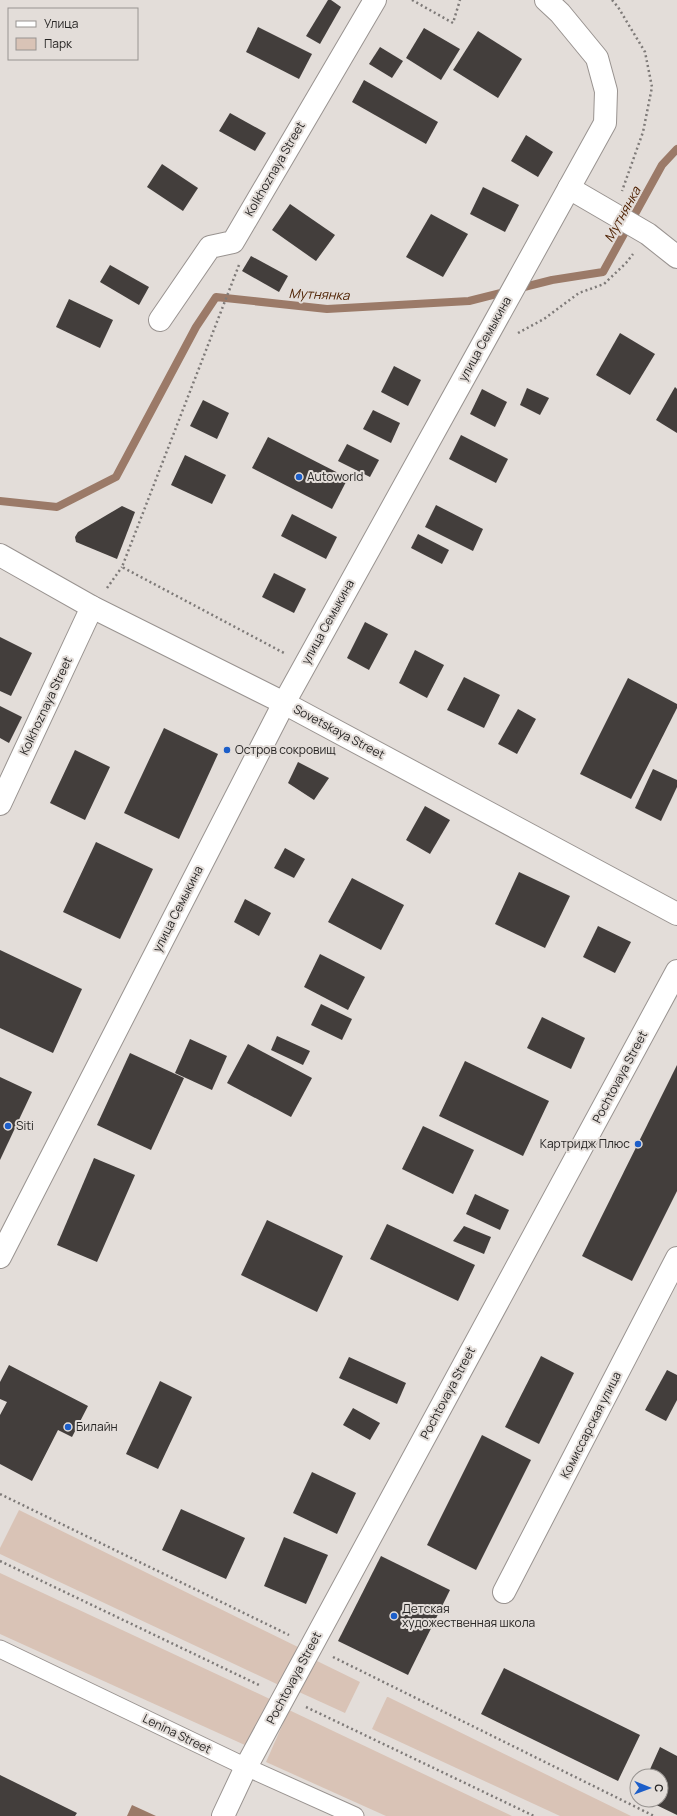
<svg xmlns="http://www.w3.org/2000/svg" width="677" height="1816" font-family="Manrope,sans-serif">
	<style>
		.green { fill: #d9c3b6 }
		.water { fill: #9b7a68 }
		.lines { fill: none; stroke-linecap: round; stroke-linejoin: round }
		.stream { stroke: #9b7a68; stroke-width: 8 }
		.building { fill: #433e3c }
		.pedestrian-casing { stroke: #999390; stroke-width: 19 }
		.minor-casing { stroke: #999390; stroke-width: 24 }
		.tertiary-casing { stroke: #999390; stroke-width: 24 }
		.secondary-casing { stroke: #999390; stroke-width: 24 }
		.path { stroke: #7e7a78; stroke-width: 2.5; stroke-dasharray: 2 3; stroke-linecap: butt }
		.pedestrian { stroke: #fff; stroke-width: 17 }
		.minor { stroke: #fff; stroke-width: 22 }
		.tertiary { stroke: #fff; stroke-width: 22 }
		.secondary { stroke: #fff; stroke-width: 22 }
		.poi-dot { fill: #1c5ec9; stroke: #e3ddd9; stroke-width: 1.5 }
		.labels { text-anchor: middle; stroke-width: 4; stroke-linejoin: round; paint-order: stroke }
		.street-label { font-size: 12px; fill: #282625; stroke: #e3ddd9 }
		.poi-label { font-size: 12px; fill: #282625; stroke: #e3ddd9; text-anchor: start }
		.water-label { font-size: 13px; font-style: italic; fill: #4f2203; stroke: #e3ddd9 }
	</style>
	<rect width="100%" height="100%" fill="#e3ddd9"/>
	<g class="green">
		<polygon points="19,1510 300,1648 281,1686 0,1554 0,1548"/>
		<polygon points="0,1573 272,1700 247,1746 0,1634"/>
		<polygon points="317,1661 360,1682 345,1713 299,1692"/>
		<polygon points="387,1697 388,1697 631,1816 560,1816 372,1729"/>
		<polygon points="289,1710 512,1816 386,1816 266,1762"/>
	</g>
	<polygon class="water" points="132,1805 156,1816 127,1816"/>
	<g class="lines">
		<polyline class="stream" points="0,501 57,507 116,477 196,327 216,297 327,309 469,301 552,280 603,272 662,165 677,149"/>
	</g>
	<g class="building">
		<polygon points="328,0 331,0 341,7 320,44 306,36"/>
		<polygon points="258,27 312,54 299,79 246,52"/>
		<polygon points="424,28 460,49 441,80 406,58"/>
		<polygon points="478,31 522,59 498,98 453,70"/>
		<polygon points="380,47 403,61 392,78 369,64"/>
		<polygon points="364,80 438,122 426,144 352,102"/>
		<polygon points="230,113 266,133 255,151 219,131"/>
		<polygon points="526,135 553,152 538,177 511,161"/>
		<polygon points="162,164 198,188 183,211 147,187"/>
		<polygon points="483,187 519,205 505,232 470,214"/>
		<polygon points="290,204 335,235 316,261 272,230"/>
		<polygon points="431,214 468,234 443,277 406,257"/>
		<polygon points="251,256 288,276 279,292 242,271"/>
		<polygon points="110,265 149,287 139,305 100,282"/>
		<polygon points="69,299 113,320 100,348 56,327"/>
		<polygon points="620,333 655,354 630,395 596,375"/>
		<polygon points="394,366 421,380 408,406 381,392"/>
		<polygon points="675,387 677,389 677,433 656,420"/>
		<polygon points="527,388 549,398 540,415 520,405"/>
		<polygon points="482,389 507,402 495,427 470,414"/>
		<polygon points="203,400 229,413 217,439 190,426"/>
		<polygon points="373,410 400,423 391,443 363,429"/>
		<polygon points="461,435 508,459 496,483 449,459"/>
		<polygon points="268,437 348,478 332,509 252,468"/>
		<polygon points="347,444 379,460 370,477 338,461"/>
		<polygon points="185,455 226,475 212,504 171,485"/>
		<polygon points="436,505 483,529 473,551 425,527"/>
		<polygon points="122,506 135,512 117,559 76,542 75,537 78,532"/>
		<polygon points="292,514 337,537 326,559 281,536"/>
		<polygon points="418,534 449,550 442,564 411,548"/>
		<polygon points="274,573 306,589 294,613 262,597"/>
		<polygon points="365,622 388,634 369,670 347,658"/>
		<polygon points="0,637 32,653 11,696 0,691"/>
		<polygon points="415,650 444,665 427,698 399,683"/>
		<polygon points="464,677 500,695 484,728 447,710"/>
		<polygon points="628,678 677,704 677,708 631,799 580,774"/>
		<polygon points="0,706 22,717 9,743 0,738"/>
		<polygon points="518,709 536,719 517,754 498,744"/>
		<polygon points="164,728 218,754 179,839 124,813"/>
		<polygon points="75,750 110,767 85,820 50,803"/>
		<polygon points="298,762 329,778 314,800 288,783"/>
		<polygon points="653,769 677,780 677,787 661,821 635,808"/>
		<polygon points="425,806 450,820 430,854 406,840"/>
		<polygon points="96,842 153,869 120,939 63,912"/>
		<polygon points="285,848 305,859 294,878 274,868"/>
		<polygon points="519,872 570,896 545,948 495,924"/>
		<polygon points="352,878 404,905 381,950 328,922"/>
		<polygon points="245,899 271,913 259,936 234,922"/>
		<polygon points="598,926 631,942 615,973 583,957"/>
		<polygon points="0,950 82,989 53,1053 0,1028"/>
		<polygon points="320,954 365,977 348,1010 304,987"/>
		<polygon points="321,1004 352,1019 342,1040 311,1025"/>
		<polygon points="542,1017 585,1038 571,1069 527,1048"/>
		<polygon points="277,1036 310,1051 303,1065 271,1050"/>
		<polygon points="190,1039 227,1056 212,1090 175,1073"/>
		<polygon points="248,1044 312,1078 291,1117 227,1083"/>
		<polygon points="130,1053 184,1078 151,1150 97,1125"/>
		<polygon points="465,1061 549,1101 523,1156 439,1116"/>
		<polygon points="677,1065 677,1191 632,1281 582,1256"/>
		<polygon points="0,1077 32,1092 0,1160"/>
		<polygon points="423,1126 474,1150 453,1194 402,1169"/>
		<polygon points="94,1158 135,1175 97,1262 57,1245"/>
		<polygon points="475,1194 509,1210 500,1230 466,1214"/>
		<polygon points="267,1220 343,1256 317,1312 241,1275"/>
		<polygon points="387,1224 475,1265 458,1301 370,1259"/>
		<polygon points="464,1226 491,1237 484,1254 453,1241"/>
		<polygon points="541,1356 574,1373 539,1444 505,1427"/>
		<polygon points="349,1357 406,1383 397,1404 339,1378"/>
		<polygon points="9,1365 88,1406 72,1437 58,1430 32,1481 0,1464 0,1415 7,1402 0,1399 0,1382"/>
		<polygon points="667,1370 677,1375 677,1400 666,1421 645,1410"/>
		<polygon points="160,1381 192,1397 158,1469 126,1454"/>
		<polygon points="353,1408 380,1423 370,1440 343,1425"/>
		<polygon points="482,1435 531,1460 476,1570 427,1545"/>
		<polygon points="312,1472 356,1493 337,1534 293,1513"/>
		<polygon points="181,1509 245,1538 226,1579 162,1550"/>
		<polygon points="284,1537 328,1555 306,1604 264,1586"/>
		<polygon points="381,1556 450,1590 408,1675 338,1641"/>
		<polygon points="504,1668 640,1735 618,1781 481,1714"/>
		<polygon points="660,1747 677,1756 677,1815 646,1800 661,1800 661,1776 647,1776"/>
		<polygon points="0,1775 77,1813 75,1816 0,1816"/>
	</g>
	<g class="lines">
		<g class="pedestrian-casing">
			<polyline id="pedestrian" points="0,1649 246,1767 355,1816"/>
		</g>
		<g class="minor-casing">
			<g id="minor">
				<polyline points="569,188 648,234 677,257"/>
				<polyline points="160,320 210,247 233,242 375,0"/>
				<polyline points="0,804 92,607"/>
				<polyline points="504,1592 677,1258"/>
				<polyline points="223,1816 246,1767 677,971"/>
			</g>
		</g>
		<g class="tertiary-casing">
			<polyline id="tertiary" points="0,555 92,607 284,703 677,914"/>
		</g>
		<g class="secondary-casing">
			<polyline id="secondary" points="0,1257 284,703 605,123 606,91 597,58 560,13 546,0"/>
		</g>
		<g class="path">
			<polyline points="412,0 453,23 460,0"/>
			<polyline points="612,0 618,7 645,52 652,87 643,132 622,191"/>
			<polyline points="239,265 122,567 284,653"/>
			<polyline points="518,333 544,319 579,293 604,284 626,263 633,254"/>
			<polyline points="107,588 122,567"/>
			<polyline points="0,1494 289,1635"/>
			<polyline points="0,1561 261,1686"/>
			<polyline points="333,1657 654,1816"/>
			<polyline points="306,1707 534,1816"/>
		</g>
		<use href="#pedestrian" class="pedestrian"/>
		<use href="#minor" class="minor"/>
		<use href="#tertiary" class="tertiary"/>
		<use href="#secondary" class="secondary"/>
	</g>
	<g class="poi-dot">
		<circle cx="299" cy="477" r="4"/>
		<circle cx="227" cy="750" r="4"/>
		<circle cx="8" cy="1126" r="4"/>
		<circle cx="638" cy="1144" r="4"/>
		<circle cx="68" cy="1427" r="4"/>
		<circle cx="394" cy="1616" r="4"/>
	</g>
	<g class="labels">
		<g class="street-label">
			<text transform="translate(275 169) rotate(-60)" y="4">Kolkhoznaya Street</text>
			<text transform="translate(485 339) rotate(-61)" y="4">улица Семыкина</text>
			<text transform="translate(328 622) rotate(-61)" y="4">улица Семыкина</text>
			<text transform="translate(46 706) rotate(-65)" y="4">Kolkhoznaya Street</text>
			<text transform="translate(339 732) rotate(28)" y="4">Sovetskaya Street</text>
			<text transform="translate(178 909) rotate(-63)" y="4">улица Семыкина</text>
			<text transform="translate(620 1077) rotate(-62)" y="4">Pochtovaya Street</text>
			<text transform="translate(448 1393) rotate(-62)" y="4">Pochtovaya Street</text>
			<text transform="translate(591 1425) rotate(-63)" y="4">Комиссарская улица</text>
			<text transform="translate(294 1678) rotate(-62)" y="4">Pochtovaya Street</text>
			<text transform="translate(177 1734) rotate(26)" y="4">Lenina Street</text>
		</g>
		<g class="poi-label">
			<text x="307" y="481">Autoworld</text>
			<text x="235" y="754">Остров сокровищ</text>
			<text x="16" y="1130">Siti</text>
			<text x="630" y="1148" text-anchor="end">Картридж Плюс</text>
			<text x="76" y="1431">Билайн</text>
			<text x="402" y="1613">Детская<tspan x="402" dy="14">художественная школа</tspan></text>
		</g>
		<g class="water-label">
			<text transform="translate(622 214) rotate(-61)" y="5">Мутнянка</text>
			<text transform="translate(319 294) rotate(2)" y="5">Мутнянка</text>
		</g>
	</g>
	<rect x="8" y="8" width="130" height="52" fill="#e3ddd9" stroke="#989491"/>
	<rect x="16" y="21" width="20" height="6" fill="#ffffff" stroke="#989491"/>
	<text x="44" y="28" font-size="12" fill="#282625">Улица</text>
	<rect x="16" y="38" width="20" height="12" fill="#d9c3b6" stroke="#989491"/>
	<text x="44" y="48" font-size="12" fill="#282625">Парк</text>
	<g transform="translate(649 1788) rotate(91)"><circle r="19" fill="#e3ddd9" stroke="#989491"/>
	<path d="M0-3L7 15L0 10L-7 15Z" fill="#1c5ec9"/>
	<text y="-6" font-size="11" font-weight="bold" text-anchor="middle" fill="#282625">С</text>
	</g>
</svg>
